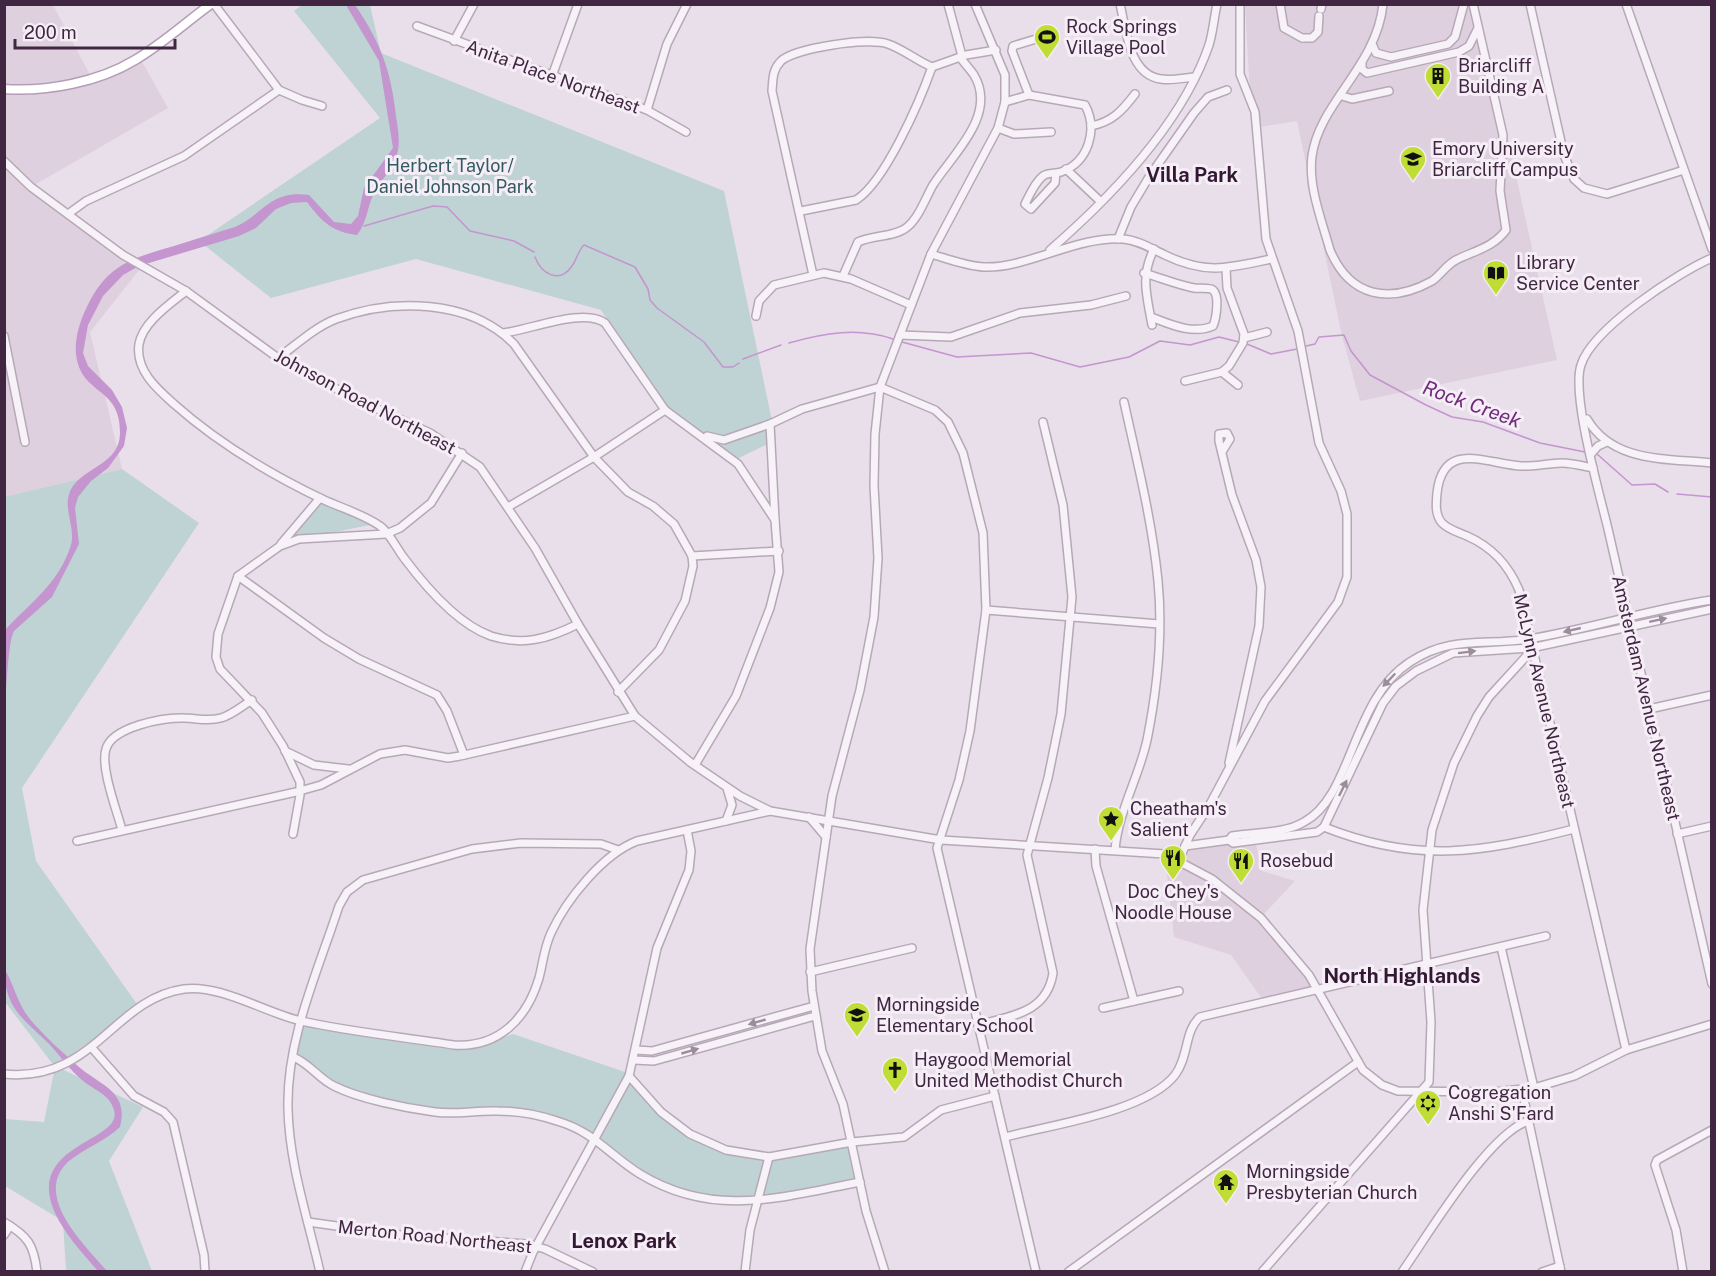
<svg xmlns="http://www.w3.org/2000/svg" width="1716" height="1276" font-family="'Public Sans',sans-serif">
	<style>
		.built { fill: #ded0df }
		.green { fill: #bfd3d4 }
		.water { fill: #c495ce }
		.lines { fill: none; stroke-linecap: round; stroke-linejoin: round }
		.stream { stroke: #c495ce; stroke-width: 1.5 }
		.minor-casing { stroke: #b7a8b8; stroke-width: 10 }
		.major-casing { stroke: #b59db7; stroke-width: 11 }
		.minor { stroke: #f7f2f7; stroke-width: 7 }
		.major { stroke: #fff; stroke-width: 8 }
		.oneway { fill: #9c8c9c }
		.labels { text-anchor: middle; stroke-width: 6; stroke-linejoin: round; paint-order: stroke }
		.poi-label { font-size: 18px; fill: #412642; stroke: #f6eef7; text-anchor: start }
		.street-label { font-size: 18px; fill: #412642; stroke: #f6eef7 }
		.park-label { font-size: 18px; fill: #325a60; stroke: #f6eef7 }
		.neighbourhood-label { font-size: 20px; font-weight: bold; fill: #331833; stroke: #f6eef7 }
		.water-label { font-size: 20px; font-style: italic; fill: #712b7b; stroke: #f6eef7 }
	</style>
	<rect width="100%" height="100%" fill="#e9dfea"/>
	<g class="built">
		<polygon points="4,5 53,5 90,75 116,70 139,56 168,108 31,187 143,265 90,332 122,469 5,497"/>
		<polygon points="1245,5 1478,5 1557,360 1360,401 1342,336 1297,121 1252,128"/>
		<polygon points="1254,836 1262,871 1295,881 1262,916 1306,973 1316,991 1265,1003 1231,955 1174,937 1165,856 1179,847"/>
	</g>
	<g class="green">
		<polygon points="302,5 370,5 381,53 724,191 776,440 737,459 717,450 694,426 665,415 601,310 416,259 271,298 199,241 380,118 294,11"/>
		<polygon points="122,469 199,523 22,788 36,861 139,1007 55,1066 143,1107 109,1161 152,1271 66,1271 63,1221 5,1186 5,1119 44,1122 55,1067 5,1002 4,497"/>
		<polygon points="324,498 375,524 285,542"/>
		<polygon points="303,1020 456,1047 486,1044 513,1034 631,1074 653,1106 684,1132 721,1150 773,1159 852,1143 861,1181 730,1204 693,1198 642,1175 597,1140 558,1120 514,1111 428,1113 323,1081 291,1058"/>
	</g>
	<g class="water">
		<path d="M346,5H355C381,43 391,71 396,116C398,130 401,144 396,158C392,171 380,180 374,193C367,207 367,223 357,235C332,232 321,221 307,202L291,203L276,209L256,228L239,236L139,266L123,275L103,296L88,325L83,353L88,366L112,390L122,407L127,428L124,446L108,468L91,481L78,497L75,508L79,544L52,597L14,631C8,642 7,685 5,701L6,629C31,602 57,585 70,548C78,527 59,506 73,486C88,466 119,463 120,434C121,391 90,395 79,367C73,351 76,334 82,318C103,267 125,260 174,246C194,240 214,233 235,227C265,213 270,190 309,195L334,222L351,224L358,216L364,188L393,148L379,61Z"/>
		<path d="M4,968C14,984 17,1003 29,1018C43,1035 63,1053 79,1067C101,1086 129,1091 120,1127C105,1141 85,1148 69,1161C31,1195 85,1245 107,1271H98C83,1254 64,1233 55,1213C24,1143 124,1142 114,1110C109,1093 93,1090 82,1080C70,1070 61,1057 51,1046C25,1019 5,1011 4,968Z"/>
	</g>
	<g class="lines">
		<g class="stream">
			<polyline points="364,226 433,206 447,207 470,231 514,241 534,252"/>
			<path d="M535,257C541,273 559,285 572,266C577,259 578,251 584,245L635,267L648,289L650,300L657,308L704,342L723,367H733L739,363"/>
			<polyline points="902,342 957,357 1031,353 1080,367 1129,357 1160,341 1190,345 1219,337 1239,342"/>
			<path d="M789,343C824,333 858,327 893,339"/>
			<polyline points="1247,344 1271,354 1297,349"/>
			<polyline points="1306,346 1315,344 1319,337 1344,335 1351,351 1370,375 1426,405 1452,417 1483,422 1540,443 1585,452"/>
			<polyline points="743,359 781,345"/>
			<polyline points="1597,454 1632,485 1655,484 1668,492"/>
			<polyline points="1677,494 1712,497"/>
		</g>
		<g class="minor-casing">
			<g id="minor">
				<polyline points="214,4 279,90 302,100 322,106"/>
				<polyline points="948,4 962,56"/>
				<path d="M1120,4C1126,29 1129,75 1161,79C1171,81 1183,78 1194,77"/>
				<polyline points="1280,4 1284,28 1302,38"/>
				<path d="M1383,4C1377,66 1319,103 1312,156C1308,187 1322,221 1330,250C1350,298 1390,304 1432,281C1441,275 1446,265 1456,260C1474,251 1494,247 1506,230L1500,191L1503,135L1473,4"/>
				<polyline points="1530,4 1564,155 1574,179 1584,188 1607,194 1684,170"/>
				<polyline points="1626,4 1712,249"/>
				<polyline points="1321,9 1322,4"/>
				<polyline points="417,26 647,110 686,132"/>
				<polyline points="1304,38 1312,38 1318,32 1319,16"/>
				<polyline points="454,41 474,4"/>
				<polyline points="1373,46 1376,53 1391,57 1448,44 1455,37 1464,4"/>
				<polyline points="1362,63 1362,69 1367,73 1459,52 1469,46 1478,28"/>
				<polyline points="552,76 578,4"/>
				<polyline points="1029,95 1012,51 1013,46 1046,36"/>
				<polyline points="1342,96 1352,99 1389,91"/>
				<path d="M1005,102L1029,95L1085,105C1098,129 1089,162 1061,172C1055,174 1048,172 1043,176C1035,182 1029,196 1025,204L1031,209L1055,183L1056,173"/>
				<polyline points="647,110 667,44 687,4"/>
				<path d="M1091,126C1112,122 1122,111 1135,94"/>
				<polyline points="998,128 1014,134 1051,132"/>
				<polyline points="4,161 31,187 123,255 186,291 278,358 360,401 430,433 480,467 535,548 578,624 635,716 690,762 740,796 770,811 941,840 1165,854 1212,879 1261,918 1309,975 1363,1070 1382,1085 1398,1091 1493,1092 1534,1088 1574,1076 1626,1050 1712,1024"/>
				<polyline points="1066,169 1100,201"/>
				<path d="M801,211L856,200C885,182 920,101 932,67"/>
				<polyline points="68,214 86,201 184,156 279,90"/>
				<polyline points="1118,239 1131,207 1149,177 1194,113 1208,97 1227,90"/>
				<path d="M1050,250C1112,196 1182,124 1209,45C1213,32 1214,18 1217,4"/>
				<path d="M931,254C948,259 966,266 984,267C1026,269 1076,236 1123,239C1138,240 1152,249 1165,255C1206,275 1229,268 1271,259"/>
				<path d="M1712,258C1677,273 1592,329 1581,365C1571,395 1600,495 1608,529C1643,681 1677,833 1712,984"/>
				<path d="M1144,273C1161,278 1178,285 1194,288C1199,289 1209,287 1213,290C1220,296 1216,319 1213,326C1193,335 1169,324 1151,317"/>
				<path d="M813,275L772,91C773,80 772,70 781,61C795,48 868,37 888,44C903,49 917,61 932,67L966,55L996,50"/>
				<path d="M843,276L858,242C872,235 894,237 906,228C919,218 925,199 933,185C952,155 998,115 974,75C970,69 964,63 960,57"/>
				<path d="M186,291C170,304 143,322 139,344C135,370 157,389 174,404C219,444 268,473 322,499C341,508 363,514 380,526C389,532 397,549 404,558C425,586 457,624 491,636C523,646 548,639 578,624"/>
				<polyline points="756,316 759,301 774,285 824,273 851,279 911,305"/>
				<path d="M1152,325C1147,296 1140,277 1154,249"/>
				<path d="M503,333C530,330 584,307 605,323L665,410L738,464L775,520L779,572L770,608L736,696L695,765"/>
				<polyline points="900,335 951,337 1020,313 1091,305 1126,296"/>
				<polyline points="4,336 25,442"/>
				<polyline points="1244,338 1267,332"/>
				<path d="M278,358C296,345 315,327 336,319C393,298 470,299 514,344L594,457L628,492L653,506L674,524L692,556L693,566L685,601L659,650L618,692"/>
				<polyline points="1222,372 1238,385"/>
				<polyline points="1185,381 1222,372 1229,366 1243,343 1244,334 1227,288 1226,269"/>
				<path d="M1587,419C1613,463 1666,458 1712,463"/>
				<polyline points="707,436 724,440 770,424"/>
				<polyline points="1222,452 1230,439 1227,433 1219,434 1219,441 1232,495 1256,560 1261,587 1259,626 1229,763"/>
				<polyline points="1591,454 1598,446 1607,442"/>
				<path d="M1593,468C1583,466 1572,463 1562,463C1548,463 1534,467 1521,466C1487,464 1443,439 1437,493C1436,504 1435,515 1442,523C1449,530 1458,532 1467,536C1492,547 1508,564 1519,590L1626,1050"/>
				<polyline points="508,507 594,457 665,410"/>
				<polyline points="775,520 770,424 802,409 880,387 935,410 948,422 963,453 983,533 986,610 970,731 959,780 937,848 1036,1272"/>
				<polyline points="281,544 320,498"/>
				<polyline points="692,556 779,551"/>
				<polyline points="238,576 324,638 359,659 437,695 447,711 464,755"/>
				<polyline points="986,610 1159,624"/>
				<polyline points="1649,709 1712,695"/>
				<polyline points="285,751 314,765 348,769"/>
				<polyline points="809,817 826,837"/>
				<polyline points="726,821 732,805 727,788"/>
				<path d="M1324,827C1417,864 1480,853 1574,829"/>
				<path d="M122,830C117,811 100,767 106,749C112,727 164,717 184,718C197,718 207,722 221,718C232,715 242,706 252,700"/>
				<polyline points="293,834 300,795 300,782 283,746 262,713 220,669 216,657 218,634 238,576 280,546 299,539 386,534 400,528 431,503 462,453"/>
				<polyline points="1677,834 1712,826"/>
				<path d="M1229,840L1232,836C1255,832 1284,834 1304,822C1353,796 1351,700 1410,662C1451,635 1485,646 1529,639C1590,629 1650,609 1712,600"/>
				<polyline points="77,841 296,792 321,785 380,754 405,750 448,758 460,756 635,716"/>
				<polyline points="1185,846 1229,840 1233,843 1317,832 1324,827 1383,703 1396,686 1416,671 1453,653 1531,648 1712,609"/>
				<polyline points="1095,849 1096,866 1134,1001"/>
				<path d="M1115,850C1118,812 1139,777 1147,740C1157,690 1163,632 1158,581C1152,520 1137,461 1124,402"/>
				<polyline points="1179,860 1190,835 1209,806 1265,701 1338,602 1347,577 1347,514 1341,491 1319,443 1298,331 1266,239 1255,112 1240,74 1240,4"/>
				<polyline points="1501,947 1534,1088"/>
				<polyline points="810,972 912,948"/>
				<polyline points="1103,1008 1179,991"/>
				<path d="M978,1025C1011,1016 1047,1013 1053,973L1027,855L1048,778L1061,714L1072,597L1063,505L1043,422"/>
				<polyline points="92,1048 134,1096 164,1112 173,1122 204,1255 205,1271"/>
				<polyline points="636,1050 652,1051 814,1006"/>
				<path d="M293,1057C308,1062 319,1079 334,1086C360,1099 405,1108 435,1112C456,1115 477,1110 498,1111C517,1111 539,1115 557,1121C595,1132 609,1155 640,1174C714,1219 782,1197 860,1182"/>
				<polyline points="634,1060 654,1061 815,1016"/>
				<path d="M4,1074C94,1083 113,999 184,989C220,984 266,1013 301,1021C351,1032 403,1037 454,1045C498,1048 527,1019 539,978C543,963 544,948 551,933C566,900 603,854 637,841L770,811"/>
				<polyline points="629,1076 661,1112 690,1134 726,1150 769,1157 852,1142 904,1137 941,1110 995,1096"/>
				<polyline points="1522,1090 1561,1272"/>
				<path d="M1005,1137C1050,1125 1146,1112 1175,1075C1189,1057 1184,1031 1200,1017L1546,936"/>
				<path d="M4,1222C28,1236 34,1245 37,1272"/>
				<polyline points="308,1222 401,1235 527,1244 545,1249 593,1272"/>
				<polyline points="4,1235 10,1226"/>
				<path d="M320,1272C308,1219 289,1163 288,1109C286,1040 318,971 339,906L347,892L363,880L472,849L521,843L601,844L618,850"/>
				<polyline points="525,1272 533,1252 629,1076 657,948 689,870 691,851 687,830"/>
				<polyline points="745,1272 750,1230 769,1157"/>
				<polyline points="885,1272 866,1211 843,1104 822,1051 812,991 810,949 832,796 860,690 874,617 878,558 874,486 875,434 880,387 931,254 998,128 1005,102 1005,75 975,4"/>
				<polyline points="1068,1272 1358,1062"/>
				<polyline points="1262,1272 1429,1082 1431,1022 1423,910 1432,830 1454,763 1477,716 1489,697 1532,650"/>
				<path d="M1402,1272C1428,1235 1488,1134 1528,1121"/>
				<polyline points="1542,1272 1560,1266"/>
				<polyline points="1683,1272 1676,1230 1655,1165 1657,1160 1712,1130"/>
			</g>
		</g>
		<g class="major-casing">
			<path id="major" d="M4,89C47,92 99,82 135,60C162,44 185,23 211,4"/>
		</g>
		<use href="#minor" class="minor"/>
		<use href="#major" class="major"/>
	</g>
	<defs><path id="oneway-solid" d="M-6-.8H1V-3.2L6.5 0L1 3.2V.8H-6Z" transform="scale(1.5)"/></defs>
	<g class="oneway">
		<use href="#oneway-solid" transform="translate(1658 620) rotate(-12)"/>
		<use href="#oneway-solid" transform="translate(1572 630) rotate(167)"/>
		<use href="#oneway-solid" transform="translate(1467 652) rotate(-7)"/>
		<use href="#oneway-solid" transform="translate(1389 680) rotate(134)"/>
		<use href="#oneway-solid" transform="translate(1343 788) rotate(-64)"/>
		<use href="#oneway-solid" transform="translate(757 1022) rotate(164)"/>
		<use href="#oneway-solid" transform="translate(690 1051) rotate(-16)"/>
	</g>
	<defs>
		<g id="stadium-pin" transform="scale(1.35)"><path d="M0 17L-7.5 6A9.5 9.5 0 1 1 7.5 6Z" fill="#c0dd36" stroke="#f6eef7"/><path d="M0-5a6.5 5 0 1 0 0 10a6.5 5 0 1 0 0-10ZM-3.5-1.8h7v3.6h-7Z" fill="#111"/></g>
		<g id="building-pin" transform="scale(1.35)"><path d="M0 17L-7.5 6A9.5 9.5 0 1 1 7.5 6Z" fill="#c0dd36" stroke="#f6eef7"/><path d="M-4-6H4V6H1V3H-1V6H-4ZM-2.5-4.3h1.7v1.8h-1.7ZM.8-4.3h1.7v1.8H.8ZM-2.5-1h1.7V.8h-1.7ZM.8-1h1.7V.8H.8Z" fill="#111"/></g>
		<g id="university-pin" transform="scale(1.35)"><path d="M0 17L-7.5 6A9.5 9.5 0 1 1 7.5 6Z" fill="#c0dd36" stroke="#f6eef7"/><path d="M0-5L7-2L0 1L-7-2ZM-4 1L0 2.5L4 1V4Q0 6-4 4Z" fill="#111"/></g>
		<g id="library-pin" transform="scale(1.35)"><path d="M0 17L-7.5 6A9.5 9.5 0 1 1 7.5 6Z" fill="#c0dd36" stroke="#f6eef7"/><path d="M-6-4Q-3-5.5-.7-3.5V5Q-3 3-6 4ZM6-4Q3-5.5 .7-3.5V5Q3 3 6 4Z" fill="#111"/></g>
		<g id="sight-pin" transform="scale(1.35)"><path d="M0 17L-7.5 6A9.5 9.5 0 1 1 7.5 6Z" fill="#c0dd36" stroke="#f6eef7"/><path d="M0-6L1.8-2.2L6-1.7L2.9 1.2L3.7 5.4L0 3.3L-3.7 5.4L-2.9 1.2L-6-1.7L-1.8-2.2Z" fill="#111"/></g>
		<g id="restaurant-pin" transform="scale(1.35)"><path d="M0 17L-7.5 6A9.5 9.5 0 1 1 7.5 6Z" fill="#c0dd36" stroke="#f6eef7"/><path d="M-5-6h1v4h1v-4h1v4h1v-4h1v5L-1.5 .5V6h-2V.5L-5-1ZM5-6V6H3V1.5H1.5Q1.5-4 5-6Z" fill="#111"/></g>
		<g id="school-pin" transform="scale(1.35)"><path d="M0 17L-7.5 6A9.5 9.5 0 1 1 7.5 6Z" fill="#c0dd36" stroke="#f6eef7"/><path d="M0-5L7-2L0 1L-7-2ZM-4 1L0 2.5L4 1V4Q0 6-4 4Z" fill="#111"/></g>
		<g id="church-pin" transform="scale(1.35)"><path d="M0 17L-7.5 6A9.5 9.5 0 1 1 7.5 6Z" fill="#c0dd36" stroke="#f6eef7"/><path d="M-1.2-6h2.4v3.5h3.3v2.4h-3.3V6h-2.4V-.1h-3.3v-2.4h3.3Z" fill="#111"/></g>
		<g id="synagogue-pin" transform="scale(1.35)"><path d="M0 17L-7.5 6A9.5 9.5 0 1 1 7.5 6Z" fill="#c0dd36" stroke="#f6eef7"/><path d="M0-6.5L5.6 3.2H-5.6ZM0 6.5L5.6-3.2H-5.6Z" fill="#111"/></g>
		<g id="temple-pin" transform="scale(1.35)"><path d="M0 17L-7.5 6A9.5 9.5 0 1 1 7.5 6Z" fill="#c0dd36" stroke="#f6eef7"/><path d="M0-6L5-2H3V0L6.5 2.5H4V6H1.5V3h-3V6H-4V2.5H-6.5L-3 0V-2H-5Z" fill="#111"/></g>
	</defs>
	<g fill-rule="evenodd">
		<use href="#stadium-pin" x="1047" y="37"/>
		<use href="#building-pin" x="1438" y="76"/>
		<use href="#university-pin" x="1413" y="159"/>
		<use href="#library-pin" x="1496" y="273"/>
		<use href="#sight-pin" x="1111" y="819"/>
		<use href="#restaurant-pin" x="1173" y="858"/>
		<use href="#restaurant-pin" x="1241" y="861"/>
		<use href="#school-pin" x="857" y="1015"/>
		<use href="#church-pin" x="895" y="1070"/>
		<use href="#synagogue-pin" x="1428" y="1103"/>
		<use href="#temple-pin" x="1226" y="1182"/>
	</g>
	<g class="labels">
		<g class="poi-label">
			<text x="1066" y="33">Rock Springs<tspan x="1066" dy="21">Village Pool</tspan></text>
			<text x="1458" y="72">Briarcliff<tspan x="1458" dy="21">Building A</tspan></text>
			<text x="1432" y="155">Emory University<tspan x="1432" dy="21">Briarcliff Campus</tspan></text>
			<text x="1516" y="269">Library<tspan x="1516" dy="21">Service Center</tspan></text>
			<text x="1130" y="815">Cheatham's<tspan x="1130" dy="21">Salient</tspan></text>
			<text x="1260" y="867">Rosebud</text>
			<text x="1173" y="898" text-anchor="middle">Doc Chey's<tspan x="1173" dy="21">Noodle House</tspan></text>
			<text x="876" y="1011">Morningside<tspan x="876" dy="21">Elementary School</tspan></text>
			<text x="914" y="1066">Haygood Memorial<tspan x="914" dy="21">United Methodist Church</tspan></text>
			<text x="1448" y="1099">Cogregation<tspan x="1448" dy="21">Anshi S'Fard</tspan></text>
			<text x="1246" y="1178">Morningside<tspan x="1246" dy="21">Presbyterian Church</tspan></text>
		</g>
		<g class="street-label">
			<text transform="translate(553 77) rotate(20)" y="6">Anita Place Northeast</text>
			<text transform="translate(365 402) rotate(28)" y="6">Johnson Road Northeast</text>
			<text transform="translate(1646 698) rotate(77)" y="6">Amsterdam Avenue Northeast</text>
			<text transform="translate(1544 701) rotate(77)" y="6">McLynn Avenue Northeast</text>
			<text transform="translate(435 1237) rotate(6)" y="6">Merton Road Northeast</text>
		</g>
		<g class="park-label">
			<text x="450" y="172">Herbert Taylor/<tspan x="450" dy="21">Daniel Johnson Park</tspan></text>
		</g>
		<g class="neighbourhood-label">
			<text x="1192" y="182">Villa Park</text>
			<text x="1402" y="983">North Highlands</text>
			<text x="624" y="1248">Lenox Park</text>
		</g>
		<g class="water-label">
			<text transform="translate(1472 404) rotate(20)" y="7">Rock Creek</text>
		</g>
	</g>
	<rect width="1716" height="1276" fill="none" stroke="#412642" stroke-width="12"/>
	<path d="M15 39v9h160v-9" fill="none" stroke="#412642" stroke-width="3"/>
	<text x="24" y="39" font-size="18" fill="#412642" stroke="#f6eef7" stroke-width="4.5" paint-order="stroke">200 m</text>
</svg>
